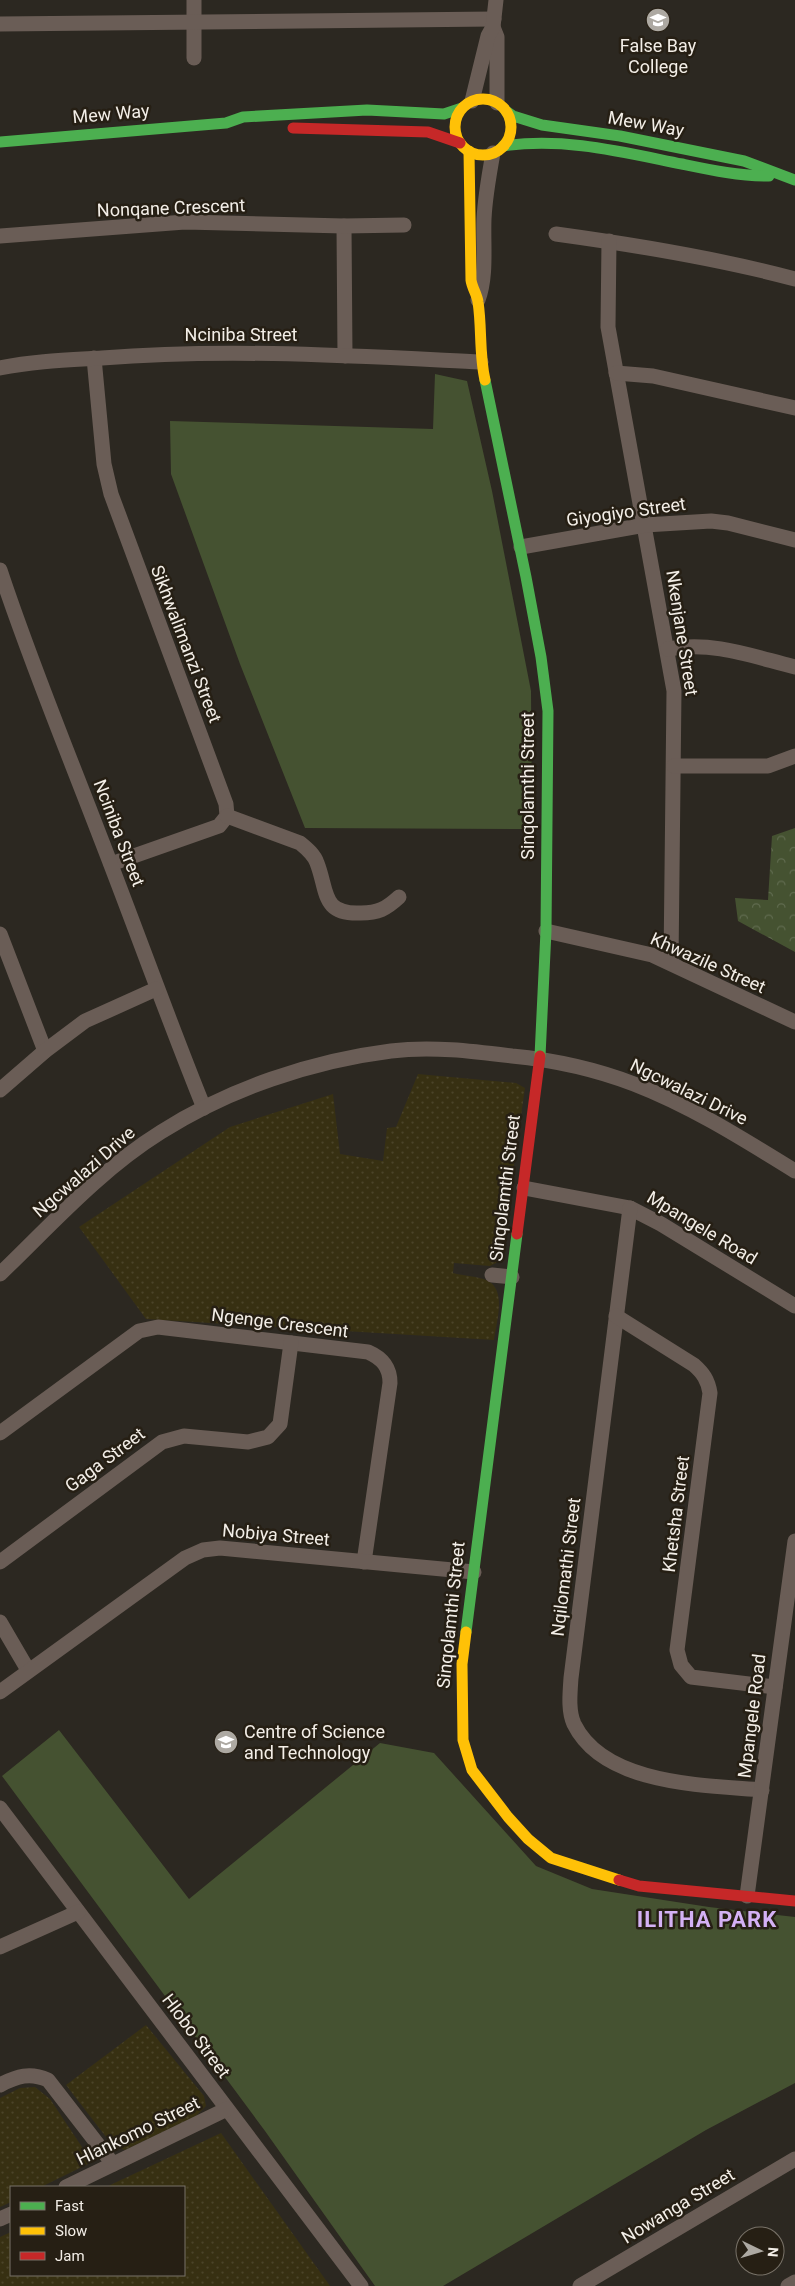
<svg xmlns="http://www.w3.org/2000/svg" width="795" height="2286" font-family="Roboto,sans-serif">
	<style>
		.green { fill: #455231 }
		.forest { fill: url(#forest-crowns) }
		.sand { fill: url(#sand-dots) }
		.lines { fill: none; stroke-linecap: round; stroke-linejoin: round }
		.street { stroke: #6a5d56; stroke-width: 15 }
		.fast { stroke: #4caf50; stroke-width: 11 }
		.slow { stroke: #ffc107; stroke-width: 11 }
		.jam { stroke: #c62828; stroke-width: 11 }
		.labels { text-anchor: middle; stroke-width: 5; stroke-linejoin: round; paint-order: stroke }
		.poi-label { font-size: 18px; fill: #f3eee7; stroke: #261f14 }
		.street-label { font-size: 18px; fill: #f3eee7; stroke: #261f14 }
		.district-label { font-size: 22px; font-weight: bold; letter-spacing: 1px; fill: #d4b1f4; stroke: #261f14 }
	</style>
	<defs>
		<pattern id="forest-crowns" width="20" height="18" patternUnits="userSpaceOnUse" patternTransform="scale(1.25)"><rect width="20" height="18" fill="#455231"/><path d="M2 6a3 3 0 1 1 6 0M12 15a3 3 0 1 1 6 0" fill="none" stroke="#606b4f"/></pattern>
		<pattern id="sand-dots" width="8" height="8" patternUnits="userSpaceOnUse" patternTransform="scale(1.25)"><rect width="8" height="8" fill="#373012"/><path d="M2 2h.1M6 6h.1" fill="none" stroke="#4b4429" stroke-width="1.8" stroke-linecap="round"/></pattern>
	</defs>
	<rect width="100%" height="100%" fill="#2c2821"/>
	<g class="green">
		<polygon points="435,374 467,381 492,491 531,691 532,829 305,828 240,664 171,474 170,421 433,429"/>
		<polygon points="59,1730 189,1899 380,1743 434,1753 536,1866 592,1889 709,1907 795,1917 795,2083 706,2130 443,2286 375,2286 265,2131 2,1776"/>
	</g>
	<polygon class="forest" points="795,828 795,952 738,921 735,898 768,900 772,836"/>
	<g class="sand">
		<path d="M418,1074L516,1083L525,1088L500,1261L490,1266L454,1263L453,1273C463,1276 478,1276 488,1281C507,1291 496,1323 494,1340L146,1319L79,1227L230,1127L333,1094L340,1154L383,1161L387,1128L396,1127Z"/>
		<polygon points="146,2025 204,2096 206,2106 196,2116 125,2150 113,2146 66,2085"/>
		<polygon points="35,2087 50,2099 92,2162 41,2187 11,2187 11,2202 0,2207 0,2098 20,2088"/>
		<polygon points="221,2133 330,2286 0,2286 0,2237 11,2232 11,2275 184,2275 184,2187 106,2187"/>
	</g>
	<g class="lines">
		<g class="street">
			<polyline points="194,0 194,58"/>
			<polyline points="0,24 494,19"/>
			<polyline points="493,27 497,37 497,103"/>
			<polyline points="472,101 488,36 493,27 496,0"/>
			<polyline points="344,226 345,356"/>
			<path d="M556,234C636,245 717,258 795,279"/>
			<polyline points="0,236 185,222 344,226 404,225"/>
			<polyline points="609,241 608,327 674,691 671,963"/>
			<path d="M478,300C487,275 483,246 484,219C485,197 489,175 493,153"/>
			<polyline points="94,358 104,464 111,494 226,804 227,816 219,826 111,864"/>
			<path d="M0,368C34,361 68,360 102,358C228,348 355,356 481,362"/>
			<polyline points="616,373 653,376 795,408"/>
			<polyline points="521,547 645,525 711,521 728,523 795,540"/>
			<path d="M0,570C30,661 67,750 101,839C136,929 168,1019 204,1108"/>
			<path d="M668,649C714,641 751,656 795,667"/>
			<polyline points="674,766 768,766 795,756"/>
			<path d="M227,816L300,843C306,848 314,854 317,863C328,891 321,915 361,913C378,913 386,909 399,897"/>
			<polyline points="546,931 652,955 795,1022"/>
			<polyline points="0,934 45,1051"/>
			<polyline points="0,1090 45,1051 85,1021 156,989"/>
			<polyline points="524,1188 630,1208 661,1224 795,1306"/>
			<path d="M630,1208L571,1678C570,1693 568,1711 574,1724C604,1785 703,1785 762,1790"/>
			<path d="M0,1274C51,1225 100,1170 161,1132C229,1089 311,1061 391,1051C431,1046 472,1051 512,1056C553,1060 595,1069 634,1084C691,1106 743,1139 795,1171"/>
			<polyline points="492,1275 512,1277"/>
			<path d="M616,1316L694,1365C703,1373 708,1380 710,1393L677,1650L681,1665L691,1677L775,1687"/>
			<path d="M0,1433L139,1331L158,1327L368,1352C382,1358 390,1367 390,1383L364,1562"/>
			<polyline points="0,1562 162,1442 184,1436 248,1442 268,1437 280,1424 291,1343"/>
			<polyline points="0,1622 28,1670"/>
			<polyline points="0,1692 185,1558 203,1550 220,1548 474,1572"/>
			<polyline points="0,1808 361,2286"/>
			<polyline points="747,1896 795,1541"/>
			<polyline points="0,1947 78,1912"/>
			<path d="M0,2085C17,2076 30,2072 48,2080L113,2164"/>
			<polyline points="66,2187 227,2109"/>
			<polyline points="0,2219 11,2214"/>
			<polyline points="580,2286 795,2159"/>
			<polyline points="788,2286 795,2282"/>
		</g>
		<g class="fast">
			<polyline points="506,111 513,116 542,125 620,136 744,161 795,180"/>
			<polyline points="0,142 226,123 243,117 367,110 444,114 462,108"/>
			<path d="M503,146C564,137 622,152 682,164C711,170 739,176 769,176"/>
			<polyline points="485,380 526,577 541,657 548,711 546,931 540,1056"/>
			<polyline points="466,1632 517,1234"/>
		</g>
		<g class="slow">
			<circle cx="483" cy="127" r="28"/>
			<path d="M469,151L471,280C472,288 477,294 478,302C482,328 479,354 485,380"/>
			<polyline points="466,1632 462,1664 463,1740 472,1770 508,1817 528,1839 551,1858 619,1880"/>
		</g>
		<g class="jam">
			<polyline points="293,128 428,132 460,143"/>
			<polyline points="517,1234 540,1056"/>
			<polyline points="619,1880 639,1886 795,1901"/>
		</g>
	</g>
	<defs>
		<g id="school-disc" transform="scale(1.25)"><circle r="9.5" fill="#ada9a2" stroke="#261f14"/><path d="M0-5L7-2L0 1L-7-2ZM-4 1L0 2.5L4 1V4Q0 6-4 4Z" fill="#fff"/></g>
	</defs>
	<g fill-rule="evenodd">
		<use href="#school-disc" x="658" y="20"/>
		<use href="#school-disc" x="226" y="1742"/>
	</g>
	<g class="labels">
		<g class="poi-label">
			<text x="658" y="52">False Bay<tspan x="658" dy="21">College</tspan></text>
			<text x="244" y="1738" text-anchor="start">Centre of Science<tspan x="244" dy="21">and Technology</tspan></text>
		</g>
		<g class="street-label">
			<text transform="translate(111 114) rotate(-5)" y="6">Mew Way</text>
			<text transform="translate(646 124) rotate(10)" y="6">Mew Way</text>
			<text transform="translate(171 208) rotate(-2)" y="6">Nonqane Crescent</text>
			<text x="241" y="341">Nciniba Street</text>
			<text transform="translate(626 512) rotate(-8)" y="6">Giyogiyo Street</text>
			<text transform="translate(682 633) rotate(81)" y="6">Nkenjane Street</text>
			<text transform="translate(186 644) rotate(69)" y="6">Sikhwalimanzi Street</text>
			<text transform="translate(528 786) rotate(-90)" y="6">Sinqolamthi Street</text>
			<text transform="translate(119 833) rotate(69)" y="6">Nciniba Street</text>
			<text transform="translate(708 963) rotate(24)" y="6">Khwazile Street</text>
			<text transform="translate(689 1092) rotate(26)" y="6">Ngcwalazi Drive</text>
			<text transform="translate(84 1172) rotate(-41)" y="6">Ngcwalazi Drive</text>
			<text transform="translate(505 1188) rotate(-83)" y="6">Sinqolamthi Street</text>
			<text transform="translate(702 1228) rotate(31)" y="6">Mpangele Road</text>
			<text transform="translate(280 1323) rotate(7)" y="6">Ngenge Crescent</text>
			<text transform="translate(105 1460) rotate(-37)" y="6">Gaga Street</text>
			<text transform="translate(676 1514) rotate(-83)" y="6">Khetsha Street</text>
			<text transform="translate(276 1535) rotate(5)" y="6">Nobiya Street</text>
			<text transform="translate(566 1567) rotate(-83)" y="6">Nqilomathi Street</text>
			<text transform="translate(451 1615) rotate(-84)" y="6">Sinqolamthi Street</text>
			<text transform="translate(752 1716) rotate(-83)" y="6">Mpangele Road</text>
			<text transform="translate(196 2036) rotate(53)" y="6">Hlobo Street</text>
			<text transform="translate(138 2131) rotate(-26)" y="6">Hlankomo Street</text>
			<text transform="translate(678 2206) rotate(-31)" y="6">Nowanga Street</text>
		</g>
		<g class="district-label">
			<text x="707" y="1927">ILITHA PARK</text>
		</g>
	</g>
	<rect x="10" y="2186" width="175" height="90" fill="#261f14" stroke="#787268"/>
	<rect x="20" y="2202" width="25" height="8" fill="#4caf50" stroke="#787268"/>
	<text x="55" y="2211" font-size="15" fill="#f3eee7">Fast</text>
	<rect x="20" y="2227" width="25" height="8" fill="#ffc107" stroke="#787268"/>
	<text x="55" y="2236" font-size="15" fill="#f3eee7">Slow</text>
	<rect x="20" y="2252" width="25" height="8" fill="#c62828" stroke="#787268"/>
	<text x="55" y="2261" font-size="15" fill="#f3eee7">Jam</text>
	<g transform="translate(760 2251) rotate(95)"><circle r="24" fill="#261f14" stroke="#787268"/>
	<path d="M0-4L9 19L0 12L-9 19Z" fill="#ada9a2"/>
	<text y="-8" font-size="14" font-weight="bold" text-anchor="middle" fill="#f3eee7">N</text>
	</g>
</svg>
